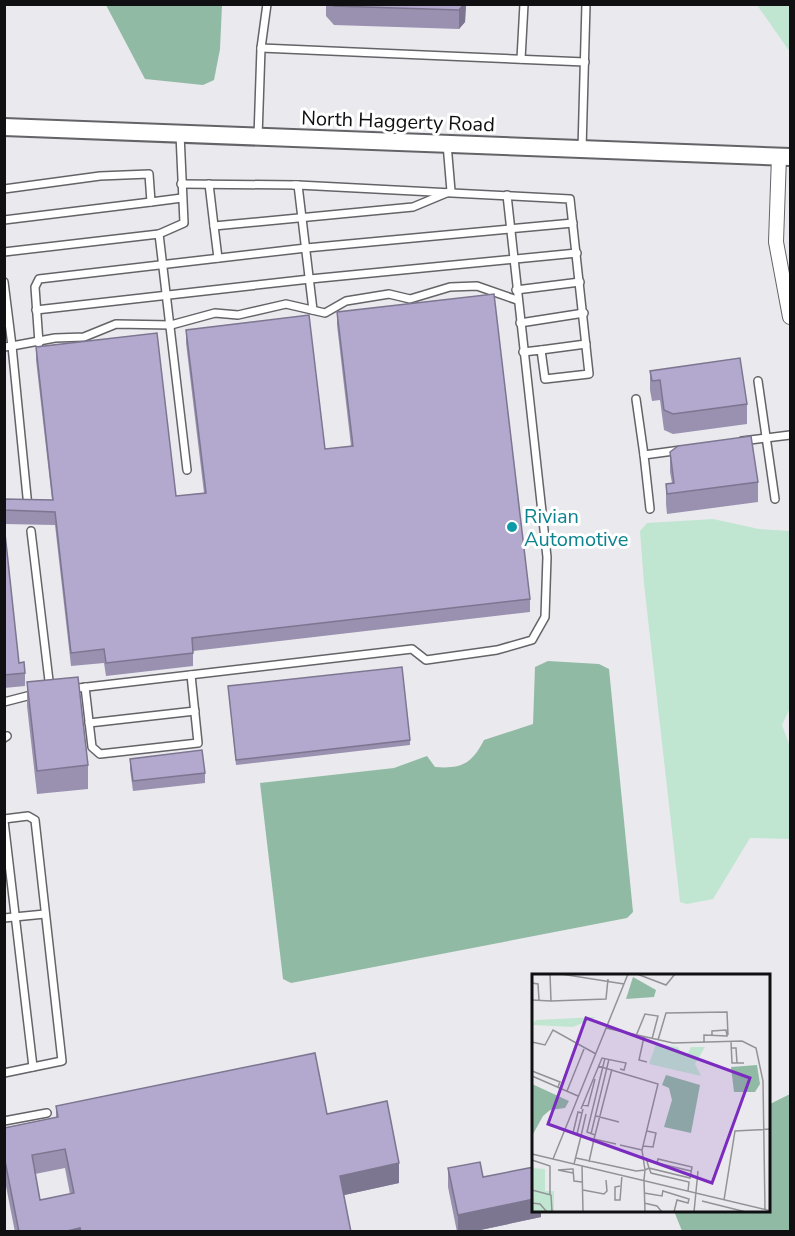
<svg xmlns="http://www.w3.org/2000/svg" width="795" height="1236" font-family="'Nunito Sans',sans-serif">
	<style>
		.green { fill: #c0e6d1 }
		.forest { fill: #91baa4 }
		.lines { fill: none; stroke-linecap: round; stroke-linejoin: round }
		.service-casing { stroke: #646468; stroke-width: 10 }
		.minor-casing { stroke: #646468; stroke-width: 16 }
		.tertiary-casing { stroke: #646468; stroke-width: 20 }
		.service { stroke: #fff; stroke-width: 7 }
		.minor { stroke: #fff; stroke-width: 14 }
		.tertiary { stroke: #fff; stroke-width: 16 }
		.wall { fill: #9a90b0; fill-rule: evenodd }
		.shaded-wall { fill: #7d7690 }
		.building { fill: #b3a8cd; stroke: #7d7690; stroke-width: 1.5; fill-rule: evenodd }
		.culture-dot { fill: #0f9aa8; stroke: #fff; stroke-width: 2 }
		.labels { text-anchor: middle; stroke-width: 6; stroke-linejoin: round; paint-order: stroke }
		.street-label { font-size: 20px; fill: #101012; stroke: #fff }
		.culture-label { font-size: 20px; fill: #0d838f; stroke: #fff; text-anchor: start }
		.inset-road { fill: none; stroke: #939296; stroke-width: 1.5 }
		.view { fill: #7b2cbf; fill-opacity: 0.15; stroke: #7b2cbf; stroke-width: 3 }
		.inset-edge { fill: none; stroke: #101012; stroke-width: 3 }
	</style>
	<rect width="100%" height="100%" fill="#eae9ee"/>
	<g class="green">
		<polygon points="757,5 790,5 790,52"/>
		<polygon points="713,519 759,529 790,531 790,708 782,725 790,747 790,839 750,838 713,899 687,904 680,902 644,584 640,531 647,523"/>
	</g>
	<g class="forest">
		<polygon points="106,5 222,5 220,49 214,80 203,85 145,79"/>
		<path d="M548,661L599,664L609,669L633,912L627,918L291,983L283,979L260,783L394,768L427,756L435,767C461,769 472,764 484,740L533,724L535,667Z"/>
		<polygon points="790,1094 790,1231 682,1231 674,1211 770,1210 770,1104"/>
	</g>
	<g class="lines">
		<g class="service-casing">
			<g id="service">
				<polyline points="261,48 585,62"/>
				<polyline points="521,59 524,4"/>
				<polyline points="258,137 261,48 267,4"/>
				<polyline points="447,144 451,191"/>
				<polyline points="582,149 586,4"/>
				<polyline points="181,184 298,185 570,199 589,374 545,379 541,350 523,352"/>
				<polyline points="209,184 214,226 413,207 449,192"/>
				<polyline points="294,185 298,185 313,310"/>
				<polyline points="4,189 100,176 149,174 151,202 182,198"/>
				<polyline points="4,220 151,202"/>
				<polyline points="214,226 218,258"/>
				<polyline points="159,234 187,470"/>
				<polyline points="4,252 159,234 184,223 180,134"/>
				<polyline points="4,282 12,346 4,347"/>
				<polyline points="516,290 580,282"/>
				<polyline points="36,310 310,279 577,253"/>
				<polyline points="520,323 584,313"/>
				<polyline points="39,343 35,287 39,279 306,248 573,223"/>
				<polyline points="541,350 586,344"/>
				<polyline points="758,381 775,499"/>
				<polyline points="636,399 644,455"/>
				<polyline points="742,441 790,435"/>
				<polyline points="28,507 12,346 55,338 84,337 116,324 171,325 215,313 238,315 286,304 325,313 346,301 389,294 410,299 450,287 477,286 517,300"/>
				<polyline points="650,509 644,455 681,450"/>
				<polyline points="31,531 50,689"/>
				<polyline points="85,687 92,747 100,754 198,743 191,675"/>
				<polyline points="70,689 412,649 426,660 497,650 532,640 545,617 547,557 507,195"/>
				<polyline points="4,702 35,694"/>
				<polyline points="89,723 195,711"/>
				<polyline points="4,738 7,736"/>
				<polyline points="4,819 28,816 35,820 62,1061 4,1073"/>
				<polyline points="4,821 33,1067"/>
				<polyline points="4,918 45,914"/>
				<polyline points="4,1121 47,1113"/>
			</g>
		</g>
		<g class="minor-casing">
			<polyline id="minor" points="779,156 776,242 790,317"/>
		</g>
		<g class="tertiary-casing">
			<polyline id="tertiary" points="4,127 790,157"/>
		</g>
		<use href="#service" class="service"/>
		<use href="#minor" class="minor"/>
		<use href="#tertiary" class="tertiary"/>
	</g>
	<g class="wall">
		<polygon points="326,4 466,4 465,22 459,29 334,25 326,16"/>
		<polygon points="337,312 530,599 530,612 193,651 193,666 106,676 104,663 71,666 55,525 4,524 4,499 52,500 36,360 36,347 176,496 204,493 186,343 186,330 325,449 351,446 337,325"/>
		<polygon points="650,371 747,404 747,424 673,434 664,430 660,400 652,401 650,390"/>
		<polygon points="670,452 758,482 758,502 667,514 666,504 666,484 672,483 670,472"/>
		<polygon points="4,524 19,663 25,673 25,686 4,688"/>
		<polygon points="27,682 88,765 88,789 37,794 27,706"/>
		<polygon points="228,686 410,740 410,745 236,765"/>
		<polygon points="130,759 205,773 205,783 133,791 130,769"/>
		<path d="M56,1106L327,1114L399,1183L344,1195L351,1232H15L4,1176V1128L56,1117ZM65,1168L70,1194L40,1200L35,1174Z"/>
		<polygon points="448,1168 483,1177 541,1210 541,1217 471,1232 457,1232 448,1187"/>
	</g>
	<g class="shaded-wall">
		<polygon points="464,4 466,4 465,22 459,29 459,10"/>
		<polygon points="399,1163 399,1183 340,1196 340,1176"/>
		<polygon points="534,1199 534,1210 541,1210 541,1217 471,1232 458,1232 458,1215"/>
		<polygon points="80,1228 80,1232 63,1232"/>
	</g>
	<g class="building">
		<polygon points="333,4 464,4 459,10 334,6"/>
		<polygon points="494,294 530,599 192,638 193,653 106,663 104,649 71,653 55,512 4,510 4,499 53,500 36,347 157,333 176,496 206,493 186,330 309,315 325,449 353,446 337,312"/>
		<polygon points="740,358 747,404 673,414 664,410 660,380 652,381 650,371"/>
		<polygon points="751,436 758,482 667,494 666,484 674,483 670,452 678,446"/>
		<polygon points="4,524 19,663 24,662 25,673 4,675"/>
		<polygon points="402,667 410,740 236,760 228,686"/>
		<polygon points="78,677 88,765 37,771 27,682"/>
		<polygon points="202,750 205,773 133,781 130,759"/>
		<path d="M315,1053L327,1114L387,1101L399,1163L340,1176L351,1232H81L80,1228L63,1232H19L4,1156V1128L58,1117L56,1106ZM65,1149L74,1193L40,1200L32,1155Z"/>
		<polygon points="480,1162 483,1177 534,1167 534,1199 458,1215 448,1168"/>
	</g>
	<circle class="culture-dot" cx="512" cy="527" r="6"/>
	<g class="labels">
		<g class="street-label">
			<text transform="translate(398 121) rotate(2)" y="7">North Haggerty Road</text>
		</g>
		<g class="culture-label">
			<text x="524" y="523">Rivian<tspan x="524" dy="23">Automotive</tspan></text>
		</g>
	</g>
	<g transform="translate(532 974)">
		<rect width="238" height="238" fill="#eae9ee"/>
		<path d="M64,43L41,53L0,51L4,46ZM124,70L146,73L150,81L156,79L159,73H173L163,90L169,102L117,90ZM0,194L13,195V217H22V238H0Z" fill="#c0e6d1"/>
		<path d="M101,3L124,16L122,23L94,25ZM225,91L228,110L223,118H202L199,93ZM134,101L168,111L159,159L132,153L140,126L137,114L130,111ZM0,110L37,127L33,134L18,136L11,142L0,162Z" fill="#91baa4"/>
		<path class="inset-road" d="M18,0L19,27L74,25L76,5M29,0L92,10M105,0L134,11L143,0M0,9L6,10L7,26M0,26L19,27M74,54L141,69L210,67L224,74L231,107L233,236M180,61V57L194,56L195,61M104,62L113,40L126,42L120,65M112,63L107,86L115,88M126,66L134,39L195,38L196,61M0,68L13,71L21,56L64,80M199,68L200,89H212M172,69V61L196,62M199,74H204L205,89M80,95L62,165L84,170M0,97L28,108L26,113M0,102L46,122M35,117L52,75M50,131L56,132L63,105M49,135L70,84L94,89L92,96L88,95M54,140L49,162L62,165L57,188M64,142L87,148M26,154L49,162L42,190M41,159L46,138L50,139L51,135M45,160L50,139M59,160L77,85M63,161L55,158L73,84M88,171L110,176M111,172L121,173L124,159L115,157M0,180L239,237M44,184L104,197L113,196L110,176L126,110L66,92M114,184L117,194L158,204L160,193L126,185L125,189L114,186M21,185L96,0M0,186L18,192V221M125,189L159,197M50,192L51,238M41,199L26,196L40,195H41L42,207L50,208M112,206L113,196L117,194L119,199L157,208L156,217M112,206L113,238M88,212L83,213V226H88L90,201M0,216L19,221L20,238M51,216L72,220L75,217L74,206M131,217L157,225L156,229L145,226L142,238M112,219L130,222L131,216M192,226L203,157L239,155M170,227L214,238M0,229L8,230L15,238M112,229L125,232L130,238M162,238L166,197"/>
		<path class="view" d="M54,44L218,104L180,209L16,150Z"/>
		<rect width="238" height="238" class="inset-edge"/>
	</g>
	<rect width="795" height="1236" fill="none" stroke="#101012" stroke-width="12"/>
</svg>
